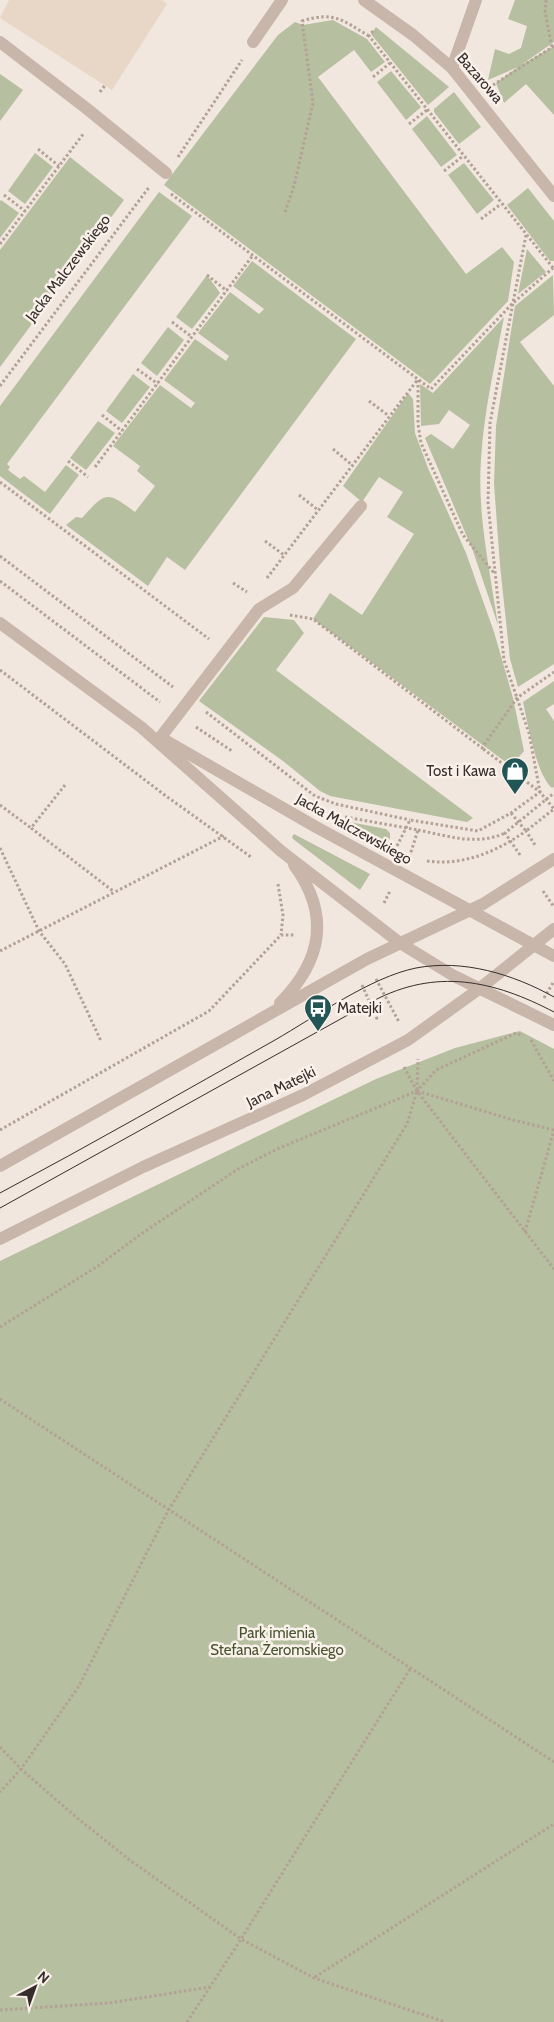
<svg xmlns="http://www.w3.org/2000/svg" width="554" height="2022" font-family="Cabin,sans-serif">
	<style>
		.green { fill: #b6bf9f }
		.plaza { fill: #e8d7c6 }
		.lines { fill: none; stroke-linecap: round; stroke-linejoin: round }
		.path { stroke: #b4a195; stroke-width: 3; stroke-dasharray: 2.5 2.5; stroke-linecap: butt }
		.minor { stroke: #c8b6ab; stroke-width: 12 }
		.tram { stroke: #372d2a; stroke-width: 1 }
		.labels { text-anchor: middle; stroke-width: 5; stroke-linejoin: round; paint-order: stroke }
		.street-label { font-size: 15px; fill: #372d2a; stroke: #f9f1ea }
		.poi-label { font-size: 15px; fill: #372d2a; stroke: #f9f1ea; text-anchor: end }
		.park-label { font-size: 15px; fill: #48532f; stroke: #f9f1ea }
	</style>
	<rect width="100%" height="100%" fill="#f1e7de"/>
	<g class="green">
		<polygon points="515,0 554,0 554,42 521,65 554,46 554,115 526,84 504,103 496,83 518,67 488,80 495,49 509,54 521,48 527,26 508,19"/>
		<polygon points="333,20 367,39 385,62 371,72 354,50 318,77 466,274 502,247 514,262 508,301 430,384 164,185 278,35 295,22 303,25"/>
		<polygon points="376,27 449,87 428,105 371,34"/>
		<polygon points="391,71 421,107 406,120 377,82"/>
		<polygon points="0,74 23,90 0,121"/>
		<polygon points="454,92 481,127 459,144 434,112 434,109"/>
		<polygon points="427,116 457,155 441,167 412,129"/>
		<polygon points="35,153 53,167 25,204 8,191"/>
		<polygon points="70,157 124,200 0,367 0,250"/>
		<polygon points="464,163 494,200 477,214 448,175"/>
		<polygon points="528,188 554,221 554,261 550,261 507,205"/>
		<polygon points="159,192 192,216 7,464 10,467 8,470 20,479 24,476 45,492 66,465 79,475 50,514 0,476 0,406"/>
		<polygon points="1,200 19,213 0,238 0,201"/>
		<polygon points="527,249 546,272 518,294"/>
		<path d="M252,261L356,339L185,570L167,557L148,586L66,525L76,517L82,518C106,491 107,491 135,512L155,486L137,471L140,466L113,446L160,385L191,408L195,403L164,380L195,339L226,361L229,356L198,333L230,292L259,314L264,309L233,286Z"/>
		<polygon points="207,275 220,293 192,329 176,317"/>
		<polygon points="553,275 554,315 520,342 554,386 554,664 518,687 510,659 500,565 494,484 496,426 515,306"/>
		<path d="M504,317C495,364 484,411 481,459C477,514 490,571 498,625L473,551L425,438L431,434L453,449L470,425L449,410L439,424L421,426L420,384L433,393Z"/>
		<polygon points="168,327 184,340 157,376 141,363"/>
		<polygon points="133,374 150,387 122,423 106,411"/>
		<polygon points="408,393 413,399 415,433 428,468 466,553 494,632 513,698 524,751 511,766 313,619 330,593 362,615 414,534 387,517 403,492 379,477 362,502 343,486"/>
		<polygon points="98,421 115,433 86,470 70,458"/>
		<polygon points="264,617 294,620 304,633 276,670 473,818 467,822 330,796 320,791 283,761 199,701"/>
		<path d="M554,681V704L546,709L554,721V787L552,788C536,774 528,724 523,702Z"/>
		<polygon points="334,819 386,829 390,833 390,838 385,847"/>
		<polygon points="294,834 370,874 360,890 293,839 292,837"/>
		<polygon points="520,1031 554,1049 554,2022 0,2022 0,1261 376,1079 455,1048"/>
	</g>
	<polygon class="plaza" points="9,0 162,0 167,4 112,90 0,18"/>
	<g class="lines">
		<g class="path">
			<polyline points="546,0 545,11 552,48"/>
			<polyline points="373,31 369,36 554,269"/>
			<polyline points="373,77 390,63"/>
			<polyline points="493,85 554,46"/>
			<polyline points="100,92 106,84"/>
			<polyline points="409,124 427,110"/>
			<polyline points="38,149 59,166"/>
			<polyline points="178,157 242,60"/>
			<polyline points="444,171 463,156"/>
			<polyline points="171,194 431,389 512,304 553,268"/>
			<polyline points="4,195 25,211"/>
			<path d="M285,212L294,186L313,103L302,21C334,11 342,20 369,36"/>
			<polyline points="481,219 501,204"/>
			<polyline points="526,235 490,423 488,503 504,660 529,733 540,792 554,809"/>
			<polyline points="0,244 84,133"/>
			<polyline points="207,275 227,291"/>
			<polyline points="172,322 192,337"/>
			<polyline points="137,369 158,384"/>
			<polyline points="418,380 418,424 421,443 463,535 494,573"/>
			<polyline points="0,386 150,186"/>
			<polyline points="369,401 389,416"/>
			<polyline points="102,415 122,431"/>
			<polyline points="333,449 352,465"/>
			<polyline points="68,461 88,477"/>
			<polyline points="95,467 253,255"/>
			<polyline points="0,482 209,639"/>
			<polyline points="299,495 318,510"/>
			<polyline points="265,541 284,555"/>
			<polyline points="0,556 173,687"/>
			<polyline points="267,578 418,379"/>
			<polyline points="0,581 160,702"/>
			<polyline points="233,583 247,592"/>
			<polyline points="290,615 313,619 482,748 517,698 554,672"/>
			<polyline points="0,670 166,796 251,857"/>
			<polyline points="206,712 315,796 336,804 410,820"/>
			<polyline points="196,727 232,751"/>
			<polyline points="65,785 31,828 113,891"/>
			<polyline points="0,805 31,828"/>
			<polyline points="511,813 526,831 554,809"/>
			<polyline points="345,817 418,830 410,855"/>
			<path d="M418,830C448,836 476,846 505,833"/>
			<polyline points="397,846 410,820 478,831 511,813 540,792 482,748"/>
			<polyline points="0,848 39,931 65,964 101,1041"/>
			<polyline points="520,855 505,833 554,793"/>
			<path d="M427,861C463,866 496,852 526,831L535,845"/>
			<polyline points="278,884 283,915 281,935"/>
			<polyline points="543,891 554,907"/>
			<polyline points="384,903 390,891"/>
			<polyline points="0,951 224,836"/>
			<polyline points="376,979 399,1022"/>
			<polyline points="362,985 378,1021"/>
			<polyline points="544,998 554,981"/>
			<polyline points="367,1017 374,1012"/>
			<polyline points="531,1040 554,1081"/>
			<polyline points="404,1067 417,1091 554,1269"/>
			<polyline points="417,1091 513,1120 554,1130"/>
			<polyline points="0,1130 209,1011 281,935 295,935"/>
			<polyline points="525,1232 554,1130"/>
			<polyline points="0,1327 98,1266 141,1234 238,1169 277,1149 417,1091 436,1070 516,1033 523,1036"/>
			<polyline points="0,1399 554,1762"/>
			<polyline points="410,1669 241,1939 131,1861 76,1817 21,1769 79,1686 168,1511 407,1124 417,1091 418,1059"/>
			<polyline points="0,1747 21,1769 0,1792"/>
			<polyline points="315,1977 554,1824"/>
			<polyline points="0,2010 109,2003 210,1987 241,1939 314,1978 445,2022"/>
			<polyline points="187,2022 210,1987"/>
		</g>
		<g class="minor">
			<polyline points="364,0 413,35 452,68 554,196"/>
			<polyline points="0,42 86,108 166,173"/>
			<polyline points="253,42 282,0"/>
			<polyline points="452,68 476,0"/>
			<polyline points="0,623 141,727 281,851 400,943 454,976 554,1025"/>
			<polyline points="160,738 259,609 293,588 361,506"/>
			<polyline points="161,738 316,827 554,956"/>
			<path d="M280,1003C322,961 331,915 294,865"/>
			<polyline points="0,1166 367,959 483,904 554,859"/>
			<polyline points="0,1239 143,1167 303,1095 408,1040 479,989 554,929"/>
		</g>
		<g class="tram">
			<path d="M0,1193C92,1144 183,1092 275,1040C315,1017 371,977 416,968C463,959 513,974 554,997"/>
			<path d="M0,1208L373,1001C436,968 493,980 554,1012"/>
		</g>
	</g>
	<defs>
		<g id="shop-pin" transform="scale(1.4375)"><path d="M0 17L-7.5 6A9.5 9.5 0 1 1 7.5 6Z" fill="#255" stroke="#f9f1ea"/><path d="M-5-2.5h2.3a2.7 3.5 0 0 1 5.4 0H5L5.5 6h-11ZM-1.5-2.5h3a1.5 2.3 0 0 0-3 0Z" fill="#fff"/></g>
		<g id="bus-pin" transform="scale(1.4375)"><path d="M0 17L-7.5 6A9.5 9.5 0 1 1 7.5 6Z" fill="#255" stroke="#f9f1ea"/><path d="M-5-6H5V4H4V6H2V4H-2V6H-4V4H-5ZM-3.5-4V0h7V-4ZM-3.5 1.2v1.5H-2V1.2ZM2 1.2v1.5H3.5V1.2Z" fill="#fff"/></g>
	</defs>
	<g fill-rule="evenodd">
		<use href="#shop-pin" x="515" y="771"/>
		<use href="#bus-pin" x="318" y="1008"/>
	</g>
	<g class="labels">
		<g class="street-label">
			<text transform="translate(480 78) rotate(49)" y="5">Bazarowa</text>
			<text transform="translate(68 268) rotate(-53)" y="5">Jacka Malczewskiego</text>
			<text transform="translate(354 829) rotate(29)" y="5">Jacka Malczewskiego</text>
			<text transform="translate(281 1087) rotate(-26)" y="5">Jana Matejki</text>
		</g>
		<g class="poi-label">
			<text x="496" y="776">Tost i Kawa</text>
			<text x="337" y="1013" text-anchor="start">Matejki</text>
		</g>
		<g class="park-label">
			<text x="277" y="1638">Park imienia<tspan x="277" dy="17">Stefana Żeromskiego</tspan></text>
		</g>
	</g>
	<g transform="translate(35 1987) rotate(41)" stroke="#f9f1ea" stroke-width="4" paint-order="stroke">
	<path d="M0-4L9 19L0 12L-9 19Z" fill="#372d2a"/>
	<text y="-8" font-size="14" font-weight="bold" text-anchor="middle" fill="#372d2a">N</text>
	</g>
</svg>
